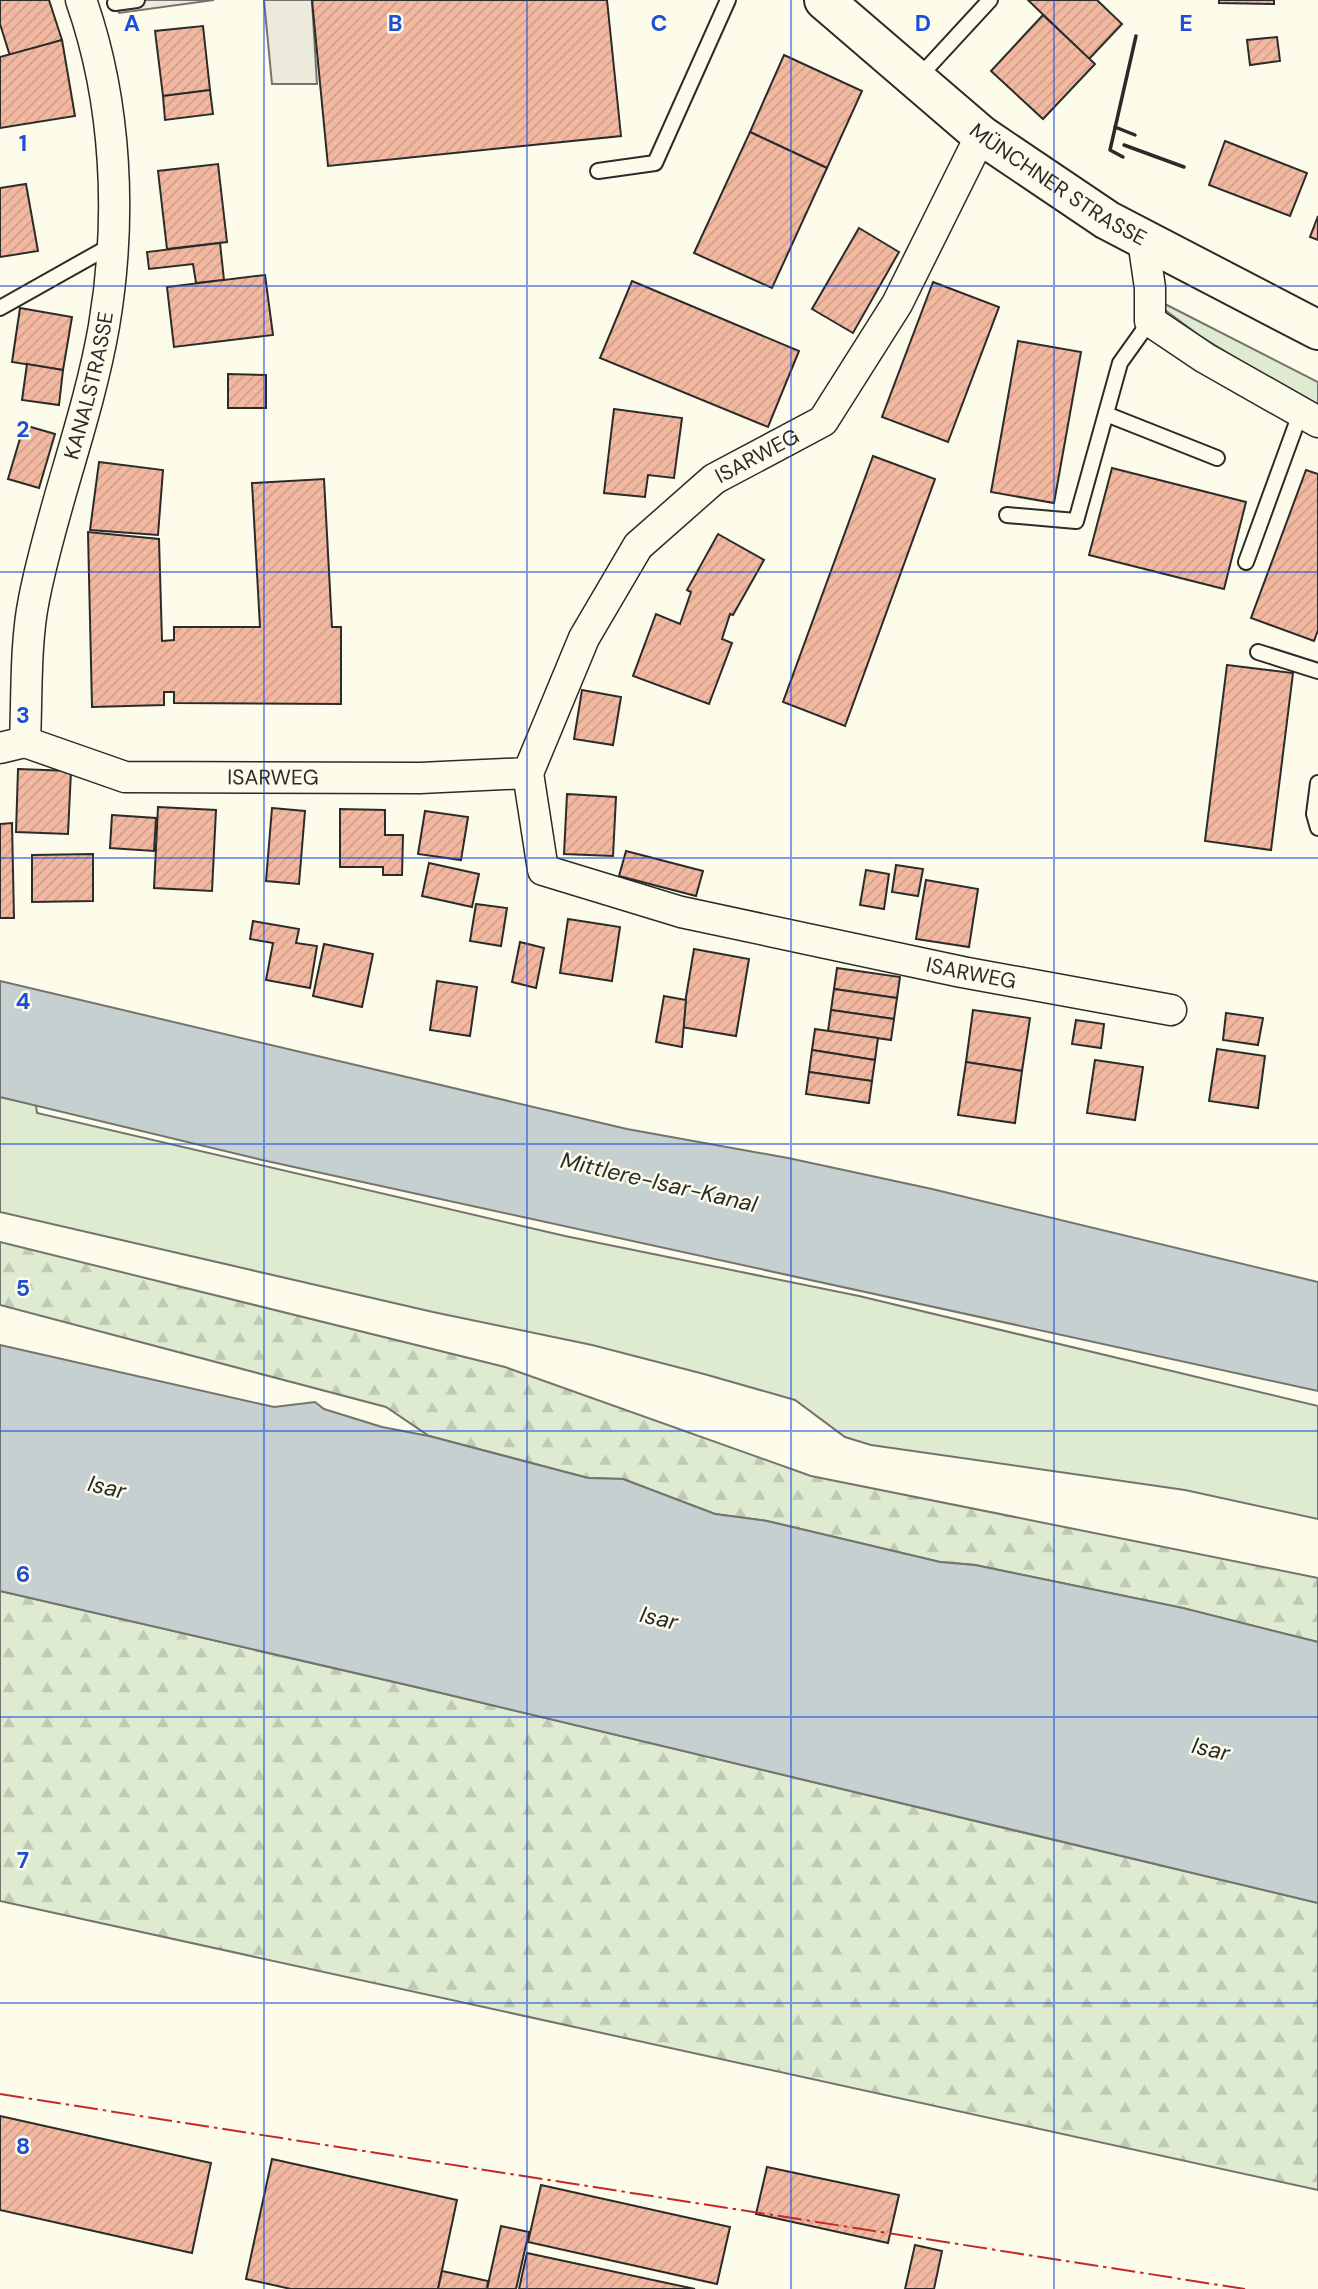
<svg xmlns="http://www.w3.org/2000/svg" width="1318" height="2289" font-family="'DM Sans',sans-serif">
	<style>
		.green { fill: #deebd1; stroke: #74746e; stroke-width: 2 }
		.forest { fill: url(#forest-firs); stroke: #74746e; stroke-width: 2 }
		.parking { fill: #eceadb; stroke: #74746e; stroke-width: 2 }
		.water { fill: #c7d0d0; stroke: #74746e; stroke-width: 2 }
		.building { fill: url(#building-hatch); stroke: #2b2b2b; stroke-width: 2 }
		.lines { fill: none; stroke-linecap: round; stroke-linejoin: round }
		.lane-casing { stroke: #2b2b2b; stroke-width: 18 }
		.street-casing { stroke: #2b2b2b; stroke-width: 33 }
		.secondary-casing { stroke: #2b2b2b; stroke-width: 42 }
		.lane { stroke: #fdfbea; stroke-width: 14 }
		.street { stroke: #fdfbea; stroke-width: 30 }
		.secondary { stroke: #fdfbea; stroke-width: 38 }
		.wall { stroke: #2b2b2b; stroke-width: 3.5 }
		.power { stroke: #c62828; stroke-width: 2; stroke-dasharray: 24 5 3.5 5; stroke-linecap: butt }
		.grid { fill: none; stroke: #1d4ed8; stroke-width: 2; stroke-opacity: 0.55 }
		.labels { text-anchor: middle; stroke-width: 5; stroke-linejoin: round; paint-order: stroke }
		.street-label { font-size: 21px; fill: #2b2b2b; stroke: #fdfbea }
		.water-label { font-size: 23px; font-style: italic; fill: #2b2b2b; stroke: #fdfbea }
		.grid-label { font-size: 23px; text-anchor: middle; font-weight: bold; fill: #1d4ed8; stroke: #fdfbea; stroke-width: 5; stroke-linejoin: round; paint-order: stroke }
	</style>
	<defs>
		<pattern id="forest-firs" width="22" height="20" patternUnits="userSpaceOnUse" patternTransform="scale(1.75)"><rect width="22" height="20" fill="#deebd1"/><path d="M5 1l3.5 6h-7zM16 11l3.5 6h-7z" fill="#bfcab4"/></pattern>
		<pattern id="building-hatch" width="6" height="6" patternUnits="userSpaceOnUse" patternTransform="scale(1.75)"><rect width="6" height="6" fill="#f2b8a0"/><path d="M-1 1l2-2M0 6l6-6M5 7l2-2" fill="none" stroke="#d09e8a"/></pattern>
	</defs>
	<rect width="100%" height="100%" fill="#fdfbea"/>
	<g class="green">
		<polygon points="1163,303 1318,382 1318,408 1200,336 1161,307"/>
		<polygon points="0,1097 36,1105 37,1113 565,1236 859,1296 1318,1406 1318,1519 1185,1490 871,1445 845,1437 795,1400 704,1374 592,1345 433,1312 0,1212"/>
	</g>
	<g class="forest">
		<polygon points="0,1242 505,1367 811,1476 1318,1578 1318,1642 1182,1608 975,1565 940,1562 767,1521 715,1514 623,1479 588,1478 429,1436 386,1407 0,1305"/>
		<polygon points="0,1591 429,1690 1318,1903 1318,2190 0,1901"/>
	</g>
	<g class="parking">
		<polygon points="114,0 214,0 119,13"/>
		<polygon points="264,0 316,0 312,1 317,84 272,84"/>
	</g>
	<g class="water">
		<polygon points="0,981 627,1129 788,1158 932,1189 1318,1282 1318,1391 262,1160 0,1097"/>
		<polygon points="0,1345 274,1407 315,1402 324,1409 382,1427 429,1436 588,1478 623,1479 715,1514 767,1521 940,1562 975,1565 1183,1608 1318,1642 1318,1903 429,1690 0,1591"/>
	</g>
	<g class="building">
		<polygon points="0,0 49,0 62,40 10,56 0,24"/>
		<polygon points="312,0 607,0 621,136 328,166"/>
		<polygon points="1028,0 1097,0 1122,24 1089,59"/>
		<polygon points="1219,0 1274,0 1274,4 1219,3"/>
		<polygon points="1043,15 1095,64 1043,119 991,71"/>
		<polygon points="203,26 210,90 163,96 155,31"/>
		<polygon points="1277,37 1280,61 1250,65 1247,40"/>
		<polygon points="62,40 75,116 0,128 0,57"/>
		<polygon points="784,55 862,91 827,168 750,132"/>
		<polygon points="210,90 213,114 165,120 163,96"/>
		<polygon points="750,132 827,168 772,288 694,253"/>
		<polygon points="1225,141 1307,173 1290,216 1209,185"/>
		<polygon points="218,164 227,242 167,249 158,171"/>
		<polygon points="26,184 38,251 0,257 0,188"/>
		<polygon points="1318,216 1318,240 1310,237"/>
		<polygon points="859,228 899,252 853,333 812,309"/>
		<polygon points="220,243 224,280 196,283 193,264 149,269 147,252"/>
		<polygon points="265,275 273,335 174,347 167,287"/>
		<polygon points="632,281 799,351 768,427 600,358"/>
		<polygon points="933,282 999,307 948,442 882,417"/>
		<polygon points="20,308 72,317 63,370 12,362"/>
		<polygon points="1018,341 1081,352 1054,503 991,492"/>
		<polygon points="27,364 63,370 59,405 22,400"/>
		<polygon points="228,374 266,375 266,408 228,408"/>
		<polygon points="614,409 682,418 674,478 648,475 645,497 604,493"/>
		<polygon points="24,425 55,434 39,488 8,479"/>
		<polygon points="873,456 935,479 845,726 783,702"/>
		<polygon points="99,462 163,470 158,535 90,530"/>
		<polygon points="1112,468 1246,502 1224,589 1089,555"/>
		<polygon points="1306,470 1318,474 1318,630 1314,641 1251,618"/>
		<polygon points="324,479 332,627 341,627 341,704 174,703 174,692 164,692 164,705 92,707 88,532 159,539 162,641 174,640 174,627 260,627 252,483"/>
		<polygon points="718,534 764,560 733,615 730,614 722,639 732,643 709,704 633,676 656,614 680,624 691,592 687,590"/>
		<polygon points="1227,665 1293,673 1271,850 1205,841"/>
		<polygon points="582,690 621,697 613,745 574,739"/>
		<polygon points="18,769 71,771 68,834 16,832"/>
		<polygon points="567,794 616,797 613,856 564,854"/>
		<polygon points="158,807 216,810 212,891 154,888"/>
		<polygon points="272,808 305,811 299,884 266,881"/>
		<polygon points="340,809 385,810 385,835 403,835 402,875 383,875 383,867 340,867"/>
		<polygon points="425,811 468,817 461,860 418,854"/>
		<polygon points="112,815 156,818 154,851 110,848"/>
		<polygon points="12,823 14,918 0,918 0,824"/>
		<polygon points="626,851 703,871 696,896 619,876"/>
		<polygon points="93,854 93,901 32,902 32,855"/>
		<polygon points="429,863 479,874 472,907 422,896"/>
		<polygon points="896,865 923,869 918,896 892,892"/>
		<polygon points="866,870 889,874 884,909 860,905"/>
		<polygon points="926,880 978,889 969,947 916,939"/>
		<polygon points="476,904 507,908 501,946 470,941"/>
		<polygon points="568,919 620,927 612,981 560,973"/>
		<polygon points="253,921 299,929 296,943 317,946 310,988 266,980 273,943 250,939"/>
		<polygon points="520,942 544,948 536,988 512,982"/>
		<polygon points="324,944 373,954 362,1007 313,996"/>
		<polygon points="694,949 749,959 736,1036 681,1027"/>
		<polygon points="837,968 900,977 897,998 834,989"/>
		<polygon points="437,981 477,987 470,1036 430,1030"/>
		<polygon points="834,989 897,998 894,1019 831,1010"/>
		<polygon points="664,996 686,1000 682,1047 656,1042"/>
		<polygon points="831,1010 894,1019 891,1040 828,1031"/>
		<polygon points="973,1010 1030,1018 1022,1071 966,1062"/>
		<polygon points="1226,1013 1263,1018 1258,1045 1223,1040"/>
		<polygon points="1076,1020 1104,1024 1101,1048 1072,1044"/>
		<polygon points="815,1029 878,1038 875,1060 812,1050"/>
		<polygon points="1217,1049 1265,1056 1258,1108 1209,1101"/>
		<polygon points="812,1050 875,1060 872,1081 809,1072"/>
		<polygon points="1095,1060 1143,1067 1135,1120 1087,1113"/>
		<polygon points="966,1062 1022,1071 1015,1123 958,1115"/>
		<polygon points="809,1072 872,1081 869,1103 806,1094"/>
		<polygon points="0,2116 211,2163 192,2253 0,2210"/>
		<polygon points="272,2159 457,2200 438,2289 291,2289 246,2279"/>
		<polygon points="767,2167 899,2195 888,2243 756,2214"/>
		<polygon points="541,2185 730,2227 717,2284 528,2242"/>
		<polygon points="501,2226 529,2232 516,2289 487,2289"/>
		<polygon points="915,2245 942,2251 934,2289 905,2289"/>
		<polygon points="527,2253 695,2289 519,2289"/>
		<polygon points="442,2271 488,2281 487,2289 438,2289"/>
	</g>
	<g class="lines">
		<g class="lane-casing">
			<g id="lane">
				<polyline points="115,3 137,0"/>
				<polyline points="918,78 990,0"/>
				<polyline points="598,171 655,163 728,0"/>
				<polyline points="0,308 112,245"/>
				<polyline points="1106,414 1217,458"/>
				<polyline points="1007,515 1076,521 1120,363 1150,321"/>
				<polyline points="1246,562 1300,414"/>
				<polyline points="1258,652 1318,671"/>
				<polyline points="1318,783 1314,814 1318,828"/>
			</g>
		</g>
		<g class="street-casing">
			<g id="street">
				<polyline points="1143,240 1150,288 1150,321 1205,358 1318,422"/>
				<path id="s1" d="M25,742L125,777L420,778L528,773L584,638L638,546L714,479L823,421L897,304L981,135"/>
				<path id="s2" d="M0,748L25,742C27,697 25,643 34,599C52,507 88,418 104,326C122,219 117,102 81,0"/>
				<path id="s3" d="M528,773L543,870L681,912L962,972L1171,1010"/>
			</g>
		</g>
		<g class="secondary-casing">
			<g id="secondary">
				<path id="s4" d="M824,0L981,135L1107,220L1318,330"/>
			</g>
		</g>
		<use href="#lane" class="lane"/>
		<use href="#street" class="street"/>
		<use href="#secondary" class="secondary"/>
		<g class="wall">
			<polyline points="1115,127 1135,135"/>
			<polyline points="1124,145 1184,167"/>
			<polyline points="1123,157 1110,150 1136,36"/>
		</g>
		<polyline class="power" points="0,2094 1245,2289"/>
	</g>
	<path class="grid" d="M264,0V2289M527,0V2289M791,0V2289M1054,0V2289M0,286H1318M0,572H1318M0,858H1318M0,1144H1318M0,1431H1318M0,1717H1318M0,2003H1318"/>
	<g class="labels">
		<g class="street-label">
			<text dy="7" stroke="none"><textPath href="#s4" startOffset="299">MÜNCHNER STRASSE</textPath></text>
			<text dy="7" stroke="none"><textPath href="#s2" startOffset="390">KANALSTRASSE</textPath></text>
			<text dy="7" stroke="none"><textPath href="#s1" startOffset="912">ISARWEG</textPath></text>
			<text dy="7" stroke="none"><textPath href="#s1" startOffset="254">ISARWEG</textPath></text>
			<text dy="7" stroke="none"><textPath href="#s3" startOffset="539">ISARWEG</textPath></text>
		</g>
		<g class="water-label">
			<text transform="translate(659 1182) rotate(13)" y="8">Mittlere-Isar-Kanal</text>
			<text transform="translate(107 1487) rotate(13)" y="8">Isar</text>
			<text transform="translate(659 1618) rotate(13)" y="8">Isar</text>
			<text transform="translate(1211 1749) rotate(13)" y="8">Isar</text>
		</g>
	</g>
	<g class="grid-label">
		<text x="132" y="31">A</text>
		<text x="395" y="31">B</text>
		<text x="659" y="31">C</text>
		<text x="923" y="31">D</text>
		<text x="1186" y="31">E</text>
		<text x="23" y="151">1</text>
		<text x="23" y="437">2</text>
		<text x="23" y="723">3</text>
		<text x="23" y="1009">4</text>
		<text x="23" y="1296">5</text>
		<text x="23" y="1582">6</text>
		<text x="23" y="1868">7</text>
		<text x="23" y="2154">8</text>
	</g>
</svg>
